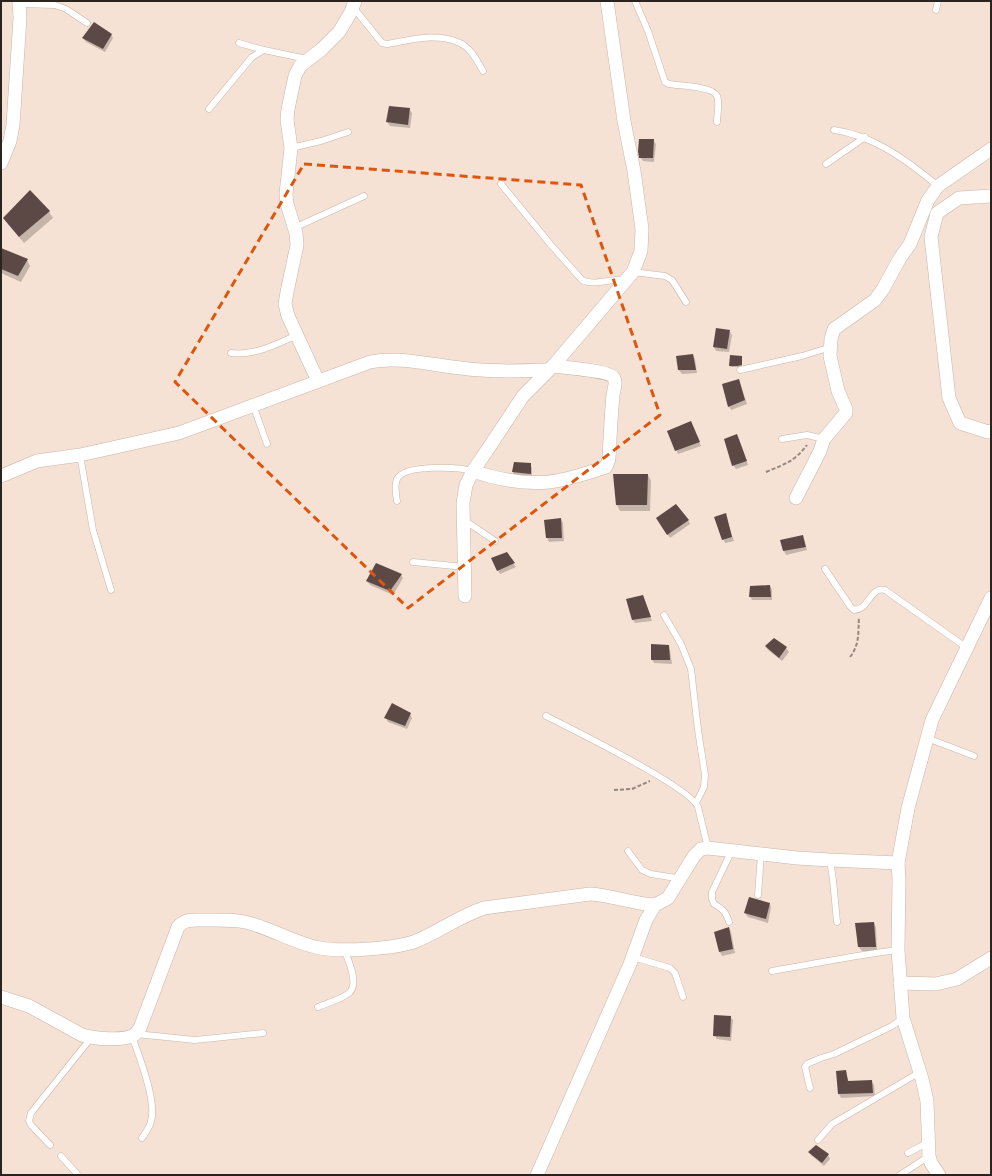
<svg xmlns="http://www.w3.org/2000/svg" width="992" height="1176" font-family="'Alegreya Sans',sans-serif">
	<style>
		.shadow { fill: #0003 }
		.building { fill: #5c4844 }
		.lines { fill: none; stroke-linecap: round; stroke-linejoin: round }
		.lane-casing { stroke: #c9b5a9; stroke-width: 7 }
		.street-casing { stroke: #c9b5a9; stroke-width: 14 }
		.path { stroke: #96887f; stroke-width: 2; stroke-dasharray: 4 2; stroke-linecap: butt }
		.lane { stroke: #fff; stroke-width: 6 }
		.street { stroke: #fff; stroke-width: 13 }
		.marked { fill: none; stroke: #de560d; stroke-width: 3; stroke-dasharray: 8 5; stroke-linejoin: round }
	</style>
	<rect width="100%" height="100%" fill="#f6e1d5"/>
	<g class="shadow">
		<polygon points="111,34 113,38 105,52 86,42 83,38"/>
		<polygon points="409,109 412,113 410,128 390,126 387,122"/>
		<polygon points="653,140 656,144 654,162 643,161 640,157"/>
		<polygon points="30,191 49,212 53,218 24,243 8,224"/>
		<polygon points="1,249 27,260 30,266 21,282 1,273"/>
		<polygon points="717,329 729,331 732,335 729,352 716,351 714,347"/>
		<polygon points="693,355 695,359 697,373 682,374 679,370 677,357"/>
		<polygon points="742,357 742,367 731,367 730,366"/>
		<polygon points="739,380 747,404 731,410 729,406"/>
		<polygon points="693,427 701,446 678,454 669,432"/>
		<polygon points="739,439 748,465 736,469 733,465"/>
		<polygon points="515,463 530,464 532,468 532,478 515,476 513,472"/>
		<polygon points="648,475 651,481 650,511 620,511 617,505"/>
		<polygon points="725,515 734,541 725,543 723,539"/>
		<polygon points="657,518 688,520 690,524 670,538"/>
		<polygon points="561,519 563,523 564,541 549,542 547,538"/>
		<polygon points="802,536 807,550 786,555 784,551"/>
		<polygon points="506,553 516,567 500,574 492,559"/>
		<polygon points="401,575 403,578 393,595 370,585 367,581"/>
		<polygon points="770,586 772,590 772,600 752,600 750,596"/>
		<polygon points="643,596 652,621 635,623 633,620"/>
		<polygon points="774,639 786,648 789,652 782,661 768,650 766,647"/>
		<polygon points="668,646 670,650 672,664 654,663 652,659"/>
		<polygon points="410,714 412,718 407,729 388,722 386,718"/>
		<polygon points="769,903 771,907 768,923 748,917 745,913"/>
		<polygon points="874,923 876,927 877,951 862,951 859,947 857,924"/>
		<polygon points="729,928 731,932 735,953 722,956 720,952"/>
		<polygon points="730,1017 733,1020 731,1041 717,1039 714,1035"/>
		<polygon points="845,1071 849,1082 871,1081 874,1085 875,1096 841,1098 839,1094"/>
		<polygon points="809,1152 828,1155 830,1159 824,1166 811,1155"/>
	</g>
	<g class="building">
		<polygon points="94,22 112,34 103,49 82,38"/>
		<polygon points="389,106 410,108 408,125 386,122"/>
		<polygon points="639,139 654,139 653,158 639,158 638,151"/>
		<polygon points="30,190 50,211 19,237 3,218"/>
		<polygon points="1,248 28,259 18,276 1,269"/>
		<polygon points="716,328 730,330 727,349 713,347"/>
		<polygon points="693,354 696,370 678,370 676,356"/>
		<polygon points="730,355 742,356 742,365 737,366 729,366"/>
		<polygon points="739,379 745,400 728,407 722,384"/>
		<polygon points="691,421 700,442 675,451 667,431"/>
		<polygon points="737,434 747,461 732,466 724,439"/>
		<polygon points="514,462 531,463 531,474 512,472"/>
		<polygon points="613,474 648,474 647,505 616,505"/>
		<polygon points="676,504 689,520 667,535 656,518"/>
		<polygon points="726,513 732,537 722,540 714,517"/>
		<polygon points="561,518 562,538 546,538 544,520"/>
		<polygon points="803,535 806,547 783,551 780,540"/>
		<polygon points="507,552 515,563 497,571 491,558"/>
		<polygon points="376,563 402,574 390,591 366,581"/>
		<polygon points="770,585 771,597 749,597 750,586"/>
		<polygon points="643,595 651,617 632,620 626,599"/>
		<polygon points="774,638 787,647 779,658 765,646"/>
		<polygon points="651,644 669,645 670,660 651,660"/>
		<polygon points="392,703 411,713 405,726 384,718"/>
		<polygon points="749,897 770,903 766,919 744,913"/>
		<polygon points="874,922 876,947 858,947 855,923"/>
		<polygon points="729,927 733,949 719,952 714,932"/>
		<polygon points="714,1015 731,1016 730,1037 713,1036"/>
		<polygon points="846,1070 848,1081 872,1080 873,1093 838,1094 836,1071"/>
		<polygon points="816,1145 829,1154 822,1163 808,1152"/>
	</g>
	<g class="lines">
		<g class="lane-casing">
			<g id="lane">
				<path d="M635,1L648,31L665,82L669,84C679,86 713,86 717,96C720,103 717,114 717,122"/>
				<polyline points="19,4 55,5 66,9 87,23"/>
				<path d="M353,7L382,43L387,44C410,40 437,32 460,43C471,48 477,61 483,71"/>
				<polyline points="936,10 938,1"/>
				<polyline points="239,43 264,50 307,59"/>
				<polyline points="209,109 252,57 264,50"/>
				<path d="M834,130C873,135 908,161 938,186"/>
				<polyline points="291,148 321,141 348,132"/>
				<polyline points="826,164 865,137"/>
				<path d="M501,184L551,245L582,280C593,286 613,279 625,279"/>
				<polyline points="294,228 364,196"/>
				<polyline points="633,272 665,276 672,280 686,302"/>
				<path d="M231,353C254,356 277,344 297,335"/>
				<polyline points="740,370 802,356 831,347"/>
				<polyline points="253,405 267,444"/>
				<polyline points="782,439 807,435 824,439"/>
				<polyline points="80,455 93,530 111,590"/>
				<path d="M397,501C396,494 394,485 397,479C405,464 458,467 473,471"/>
				<polyline points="464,520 495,541"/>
				<polyline points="413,562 465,567"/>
				<path d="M825,569L850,606L854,610C869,610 870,586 885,590L967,648"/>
				<polyline points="664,615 681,644 691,669 698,730 705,775 704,787 696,803"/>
				<path d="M546,716C570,728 691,788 698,807L708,848"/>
				<polyline points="927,738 974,756"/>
				<polyline points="628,851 642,870 651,874 676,878 679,877"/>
				<polyline points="830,860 833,880 837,922"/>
				<polyline points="758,895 761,854"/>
				<path d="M729,922C726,912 723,909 714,904L712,899V892L732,850"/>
				<polyline points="633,957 670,968 675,973 683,997"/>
				<path d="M772,971C814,964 856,955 898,950"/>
				<path d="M318,1007C327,1003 345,998 350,992C359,983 348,959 344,949"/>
				<polyline points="136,1034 195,1040 263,1033"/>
				<path d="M132,1036C139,1056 157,1101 151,1121C150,1127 146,1132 142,1138"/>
				<polyline points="810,1088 805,1067 807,1064 821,1058 834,1054 892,1026 903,1018"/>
				<polyline points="818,1140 832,1124 920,1072"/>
				<polyline points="50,1145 31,1125 29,1121 31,1113 91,1038"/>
				<polyline points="908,1153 927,1143"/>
				<polyline points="61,1156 78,1175"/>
				<polyline points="900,1175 929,1156"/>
			</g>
		</g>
		<g class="street-casing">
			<g id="street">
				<polyline points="1,163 10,141 13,125 20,18 19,1"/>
				<polyline points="991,196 959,198 937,213 931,237 949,398 960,423 988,432 991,431"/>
				<polyline points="318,381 288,316 285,304 287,292 297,245 296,233 287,204 286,194 291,148 287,120 288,109 295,76 300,66 322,49 339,32 351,12 355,1"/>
				<path d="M473,471C496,479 524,484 549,482C568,480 588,473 606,467L609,459C610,438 611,416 613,395C614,389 617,381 613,377C609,371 562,367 553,366"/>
				<path d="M1,476L37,461L80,455L179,433L370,362C400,356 431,365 461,368C490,372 518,371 548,370"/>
				<polyline points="796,498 820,451 824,439 846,413 846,409 838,391 830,356 831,339 834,329 875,300 883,289 900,258 910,244 928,200 938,186 991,149"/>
				<polyline points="465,596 463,503 466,485 473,471 490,446 523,396 553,366 633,272 641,251 642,229 634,171 624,121 607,1"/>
				<polyline points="900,983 936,984 957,979 991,958"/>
				<path d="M1,997L29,1006L82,1035C94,1039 124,1041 134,1035C137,1033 138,1030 140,1028L178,927C184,919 193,920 203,920C217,920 231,919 245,922C271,928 294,943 320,948C341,952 396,949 416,941C440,931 460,916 484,908L590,894C612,895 633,904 655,905"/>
				<polyline points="537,1175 630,964 646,920 655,905 668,898 694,856 701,849 708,848 797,858 830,860 898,863"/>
				<polyline points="939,1175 931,1163 929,1156 927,1101 922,1079 903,1018 898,950 899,879 898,863 908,808 932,720 991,598"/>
			</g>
		</g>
		<g class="path">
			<path d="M766,472C785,464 794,462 807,445"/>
			<path d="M850,657C860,644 858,632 859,617"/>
			<polyline points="614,790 632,789 650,781"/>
		</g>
		<use href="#lane" class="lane"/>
		<use href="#street" class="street"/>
	</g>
	<path class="marked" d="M304,164L581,185L660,415L408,608L175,382Z"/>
	<rect width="992" height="1176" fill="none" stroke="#2a231e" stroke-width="4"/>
</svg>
